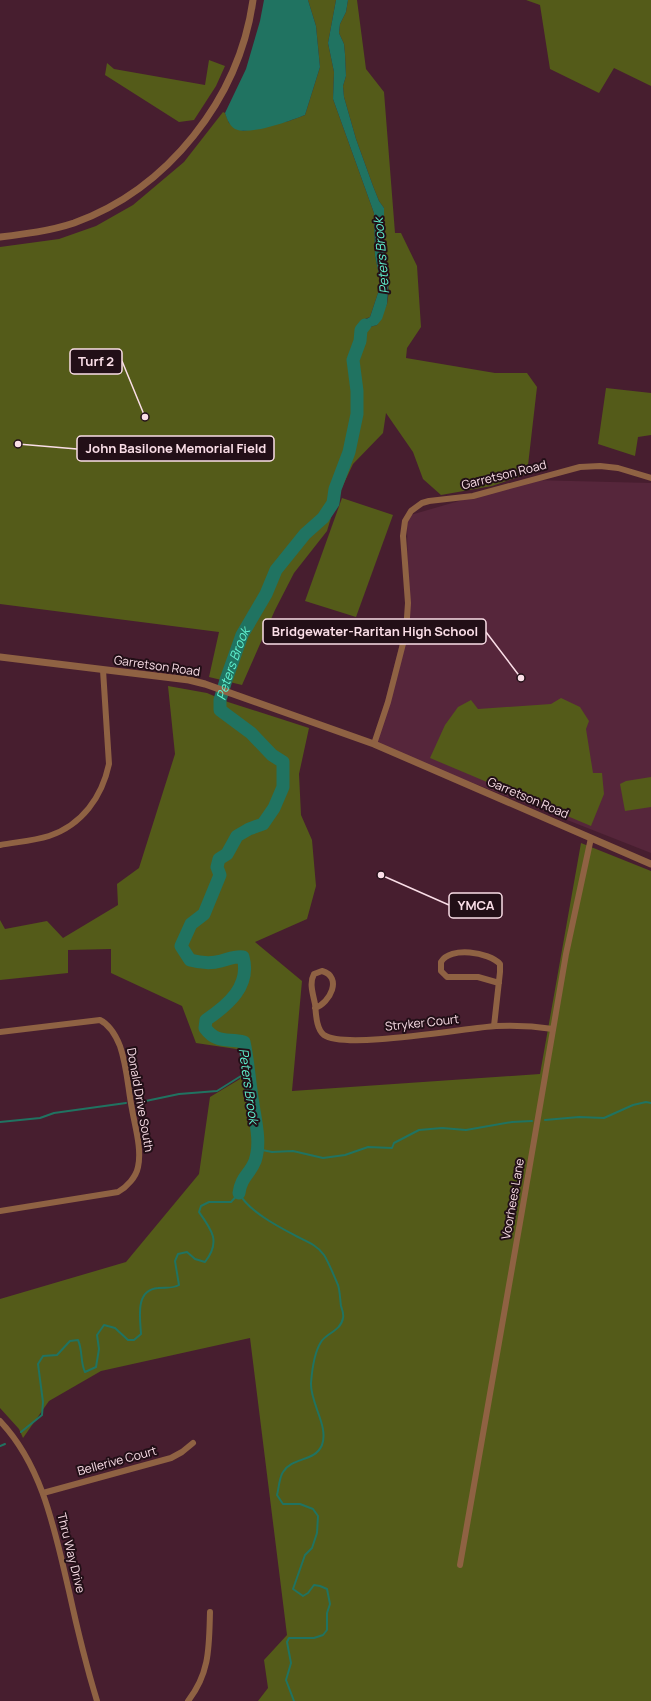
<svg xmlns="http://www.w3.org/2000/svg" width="651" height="1701" font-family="Manrope,sans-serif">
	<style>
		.built { fill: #56263b }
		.green { fill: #545b19 }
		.water { fill: #207361 }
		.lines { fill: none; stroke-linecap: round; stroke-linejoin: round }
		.stream { stroke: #207361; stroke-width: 2 }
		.river { stroke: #207361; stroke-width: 13 }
		.minor { stroke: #8f6243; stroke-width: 6 }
		.tertiary { stroke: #8f6243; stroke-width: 7 }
		.labels { text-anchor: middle; stroke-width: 4; stroke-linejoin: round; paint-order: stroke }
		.street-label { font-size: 12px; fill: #fadee7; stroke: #220f17 }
		.water-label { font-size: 13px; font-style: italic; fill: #5ff1cf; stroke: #220f17 }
		.leader { fill: none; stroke: #fadee7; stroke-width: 1.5 }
		.callout-dot { fill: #fadee7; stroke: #220f17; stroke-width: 1.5 }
		.callout { fill: #220f17; stroke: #fadee7; stroke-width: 1.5 }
		.callout-label { font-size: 13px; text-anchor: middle; font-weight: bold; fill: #fadee7 }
	</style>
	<rect width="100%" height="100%" fill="#471e2f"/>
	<polygon class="built" points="532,480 651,483 651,853 374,744 408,612 407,516"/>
	<g class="green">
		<polygon points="308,0 336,0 328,43 334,72 333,99 374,213 375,256 381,284 370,317 365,319 361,341 366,328 377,325 387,304 389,291 384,251 384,208 379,201 373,186 356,139 344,97 343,86 346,76 345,54 344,44 339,33 340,24 346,12 348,0 357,0 366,69 384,92 395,233 401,233 417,266 421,327 407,348 406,358 495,373 527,373 537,387 527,474 492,486 441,495 423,479 413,452 386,413 383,433 353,464 337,498 327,531 294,573 275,610 242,685 209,677 219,632 0,604 0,247 59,239 96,226 133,205 184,162 223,112 225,113 229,123 243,131 289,121 305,115 320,67 316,26"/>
		<polygon points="526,0 651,0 651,86 614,68 599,93 550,69 540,5"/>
		<polygon points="209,60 225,66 216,86 194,120 179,122 105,75 107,63 114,69 205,85"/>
		<polygon points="606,388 651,393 651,435 638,437 635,456 598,444"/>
		<polygon points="342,498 393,515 356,617 305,601"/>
		<polygon points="168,686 207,693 228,702 309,728 299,774 301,815 312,840 316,886 307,919 255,942 302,981 292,1091 540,1074 581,843 651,871 651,1701 258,1701 268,1688 264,1660 287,1635 250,1338 101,1371 49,1401 23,1438 19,1429 0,1408 0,1299 126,1262 199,1174 210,1097 240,1079 243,1050 196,1043 182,1006 111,973 111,949 68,950 68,973 0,980 0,920 5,929 47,921 63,938 118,905 117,884 139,868 175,754"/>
		<polygon points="561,698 580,707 589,721 586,729 593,773 602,773 604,794 591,826 430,758 445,725 458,707 471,700 478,709 551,704"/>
		<polygon points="651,777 651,807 625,811 620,784 626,781"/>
	</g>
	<g class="water">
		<path d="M264,0H308L316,26L320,67L305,115C290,121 249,136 235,129C229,125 227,119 225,113L246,69L260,21Z"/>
		<path d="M336,0H348L346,12L340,24L339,33L344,44L345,54L346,76L343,86L344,97L356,139L373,186L379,201L384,208V251L389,279L387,304L382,319L377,325L366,328L360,341C356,330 359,322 370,317L381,284L375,256L374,213L333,99L334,72L328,43Z"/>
	</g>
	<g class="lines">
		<g class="stream">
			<polyline points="141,1102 179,1094 217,1091 249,1071"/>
			<polyline points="545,1120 579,1117 604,1118 633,1105 646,1102 651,1103"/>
			<polyline points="0,1122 40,1118 54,1113 126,1103"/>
			<polyline points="257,1149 272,1152 293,1151 323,1158 345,1155 368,1147 392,1148 394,1143 419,1130 442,1128 466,1130 512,1122 532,1121"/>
			<path d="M21,1432L42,1415L43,1402L38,1364L43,1356L57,1355L70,1341L78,1340C83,1351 80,1362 85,1372L96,1367L99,1349L97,1335L104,1325L115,1328L128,1340H134L141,1334C140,1317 135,1290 158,1288C166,1287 172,1289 179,1285L175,1261L178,1254L187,1252L195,1259L205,1262C221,1242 212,1230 199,1212L201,1206L209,1202H231L239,1193C248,1211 279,1227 296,1236C306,1241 317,1245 324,1255C328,1261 335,1278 338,1285C340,1291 340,1299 341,1306C342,1309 344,1314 343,1318C341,1331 326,1333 321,1342C314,1353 312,1370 311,1383C310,1403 329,1426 322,1445C315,1462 292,1457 283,1472C279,1478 279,1488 277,1495L283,1504H300L313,1509L318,1516L317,1533L312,1548L305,1555L293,1589L303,1596L308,1593L314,1585L320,1586L327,1589L330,1604L327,1613V1630L323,1635L314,1638H289L287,1642L291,1663L286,1680L294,1701"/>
			<polyline points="0,1446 5,1444"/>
		</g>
		<path class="river" id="s1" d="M239,1193C241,1177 250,1174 255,1161C262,1141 254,1116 252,1097C249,1078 248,1060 244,1042C227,1038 217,1044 205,1028L206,1020C228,1005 251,986 243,957C235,956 229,959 221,961C210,964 201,963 190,960L181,946L191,924L204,914L220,875L217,867L219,859L227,854L237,836L249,829L263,824L274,808L283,787V762L272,755L251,733L220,710V700L226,680L242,635L266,594L276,570L305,534L323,518L333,503L335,489L349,452L357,414V391L353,360L360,341L361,330L365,325"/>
		<g class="minor">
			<polyline points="374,744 388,702 406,632 408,603 403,536 405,521 411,511 422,503 429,501 473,496 580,467 600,466 618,468 651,478"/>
			<path d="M0,845C16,842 33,841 49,836C82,825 102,797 109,764L103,670"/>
			<path d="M315,1008C330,1003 343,977 322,971L314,974C309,983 313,994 315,1004C316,1013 316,1029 324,1035C345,1050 465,1028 496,1026C516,1025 534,1026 553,1029"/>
			<path d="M494,1026L500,972V964C489,952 450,946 441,962V971L447,977H478L499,983"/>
			<path d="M0,1032L100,1020C110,1025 116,1036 120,1046C127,1066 128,1089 132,1109C135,1127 142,1149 138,1167C136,1177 127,1187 118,1192L0,1211"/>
			<path d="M0,1421C43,1466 55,1532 69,1591C77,1628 86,1665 97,1701"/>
			<polyline points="43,1493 171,1458 182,1452 193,1443"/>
			<polyline points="460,1565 522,1211 566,954 591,838"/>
			<path d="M188,1701C210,1673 209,1647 210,1612"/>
		</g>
		<g class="tertiary">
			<path d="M0,237C25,234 50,231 74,223C168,189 239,99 253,0"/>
			<polyline points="0,657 189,680 205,684 374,744 651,864"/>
		</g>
	</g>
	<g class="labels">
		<g class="street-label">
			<text transform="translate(504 475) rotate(-14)" y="4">Garretson Road</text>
			<text transform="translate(157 666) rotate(8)" y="4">Garretson Road</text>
			<text transform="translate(528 798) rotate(23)" y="4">Garretson Road</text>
			<text transform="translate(422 1023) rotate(-6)" y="4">Stryker Court</text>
			<text transform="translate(140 1100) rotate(80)" y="4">Donald Drive South</text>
			<text transform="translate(513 1199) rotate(-80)" y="4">Voorhees Lane</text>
			<text transform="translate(117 1461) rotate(-15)" y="4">Bellerive Court</text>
			<text transform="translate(71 1553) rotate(76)" y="4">Thru Way Drive</text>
		</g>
		<g class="water-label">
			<text transform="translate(381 256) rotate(-95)" y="5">Peters Brook</text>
			<text dy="5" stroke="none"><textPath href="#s1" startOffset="713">Peters Brook</textPath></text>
			<text transform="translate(249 1086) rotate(82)" y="5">Peters Brook</text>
		</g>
	</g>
	<path class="leader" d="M145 417L122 361M18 444L77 449M521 678L486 632M381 875L449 905"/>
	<g class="callout-dot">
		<circle cx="145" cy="417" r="4"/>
		<circle cx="18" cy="444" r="4"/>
		<circle cx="521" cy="678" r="4"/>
		<circle cx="381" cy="875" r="4"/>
	</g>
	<g class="callout">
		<rect x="70" y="349" width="52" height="25" rx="4"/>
		<rect x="77" y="436" width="197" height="25" rx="4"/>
		<rect x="263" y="619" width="223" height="25" rx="4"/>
		<rect x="449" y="893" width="53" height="25" rx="4"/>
	</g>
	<g class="callout-label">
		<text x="96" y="366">Turf 2</text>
		<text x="176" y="453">John Basilone Memorial Field</text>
		<text x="375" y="636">Bridgewater-Raritan High School</text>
		<text x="476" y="910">YMCA</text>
	</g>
</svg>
